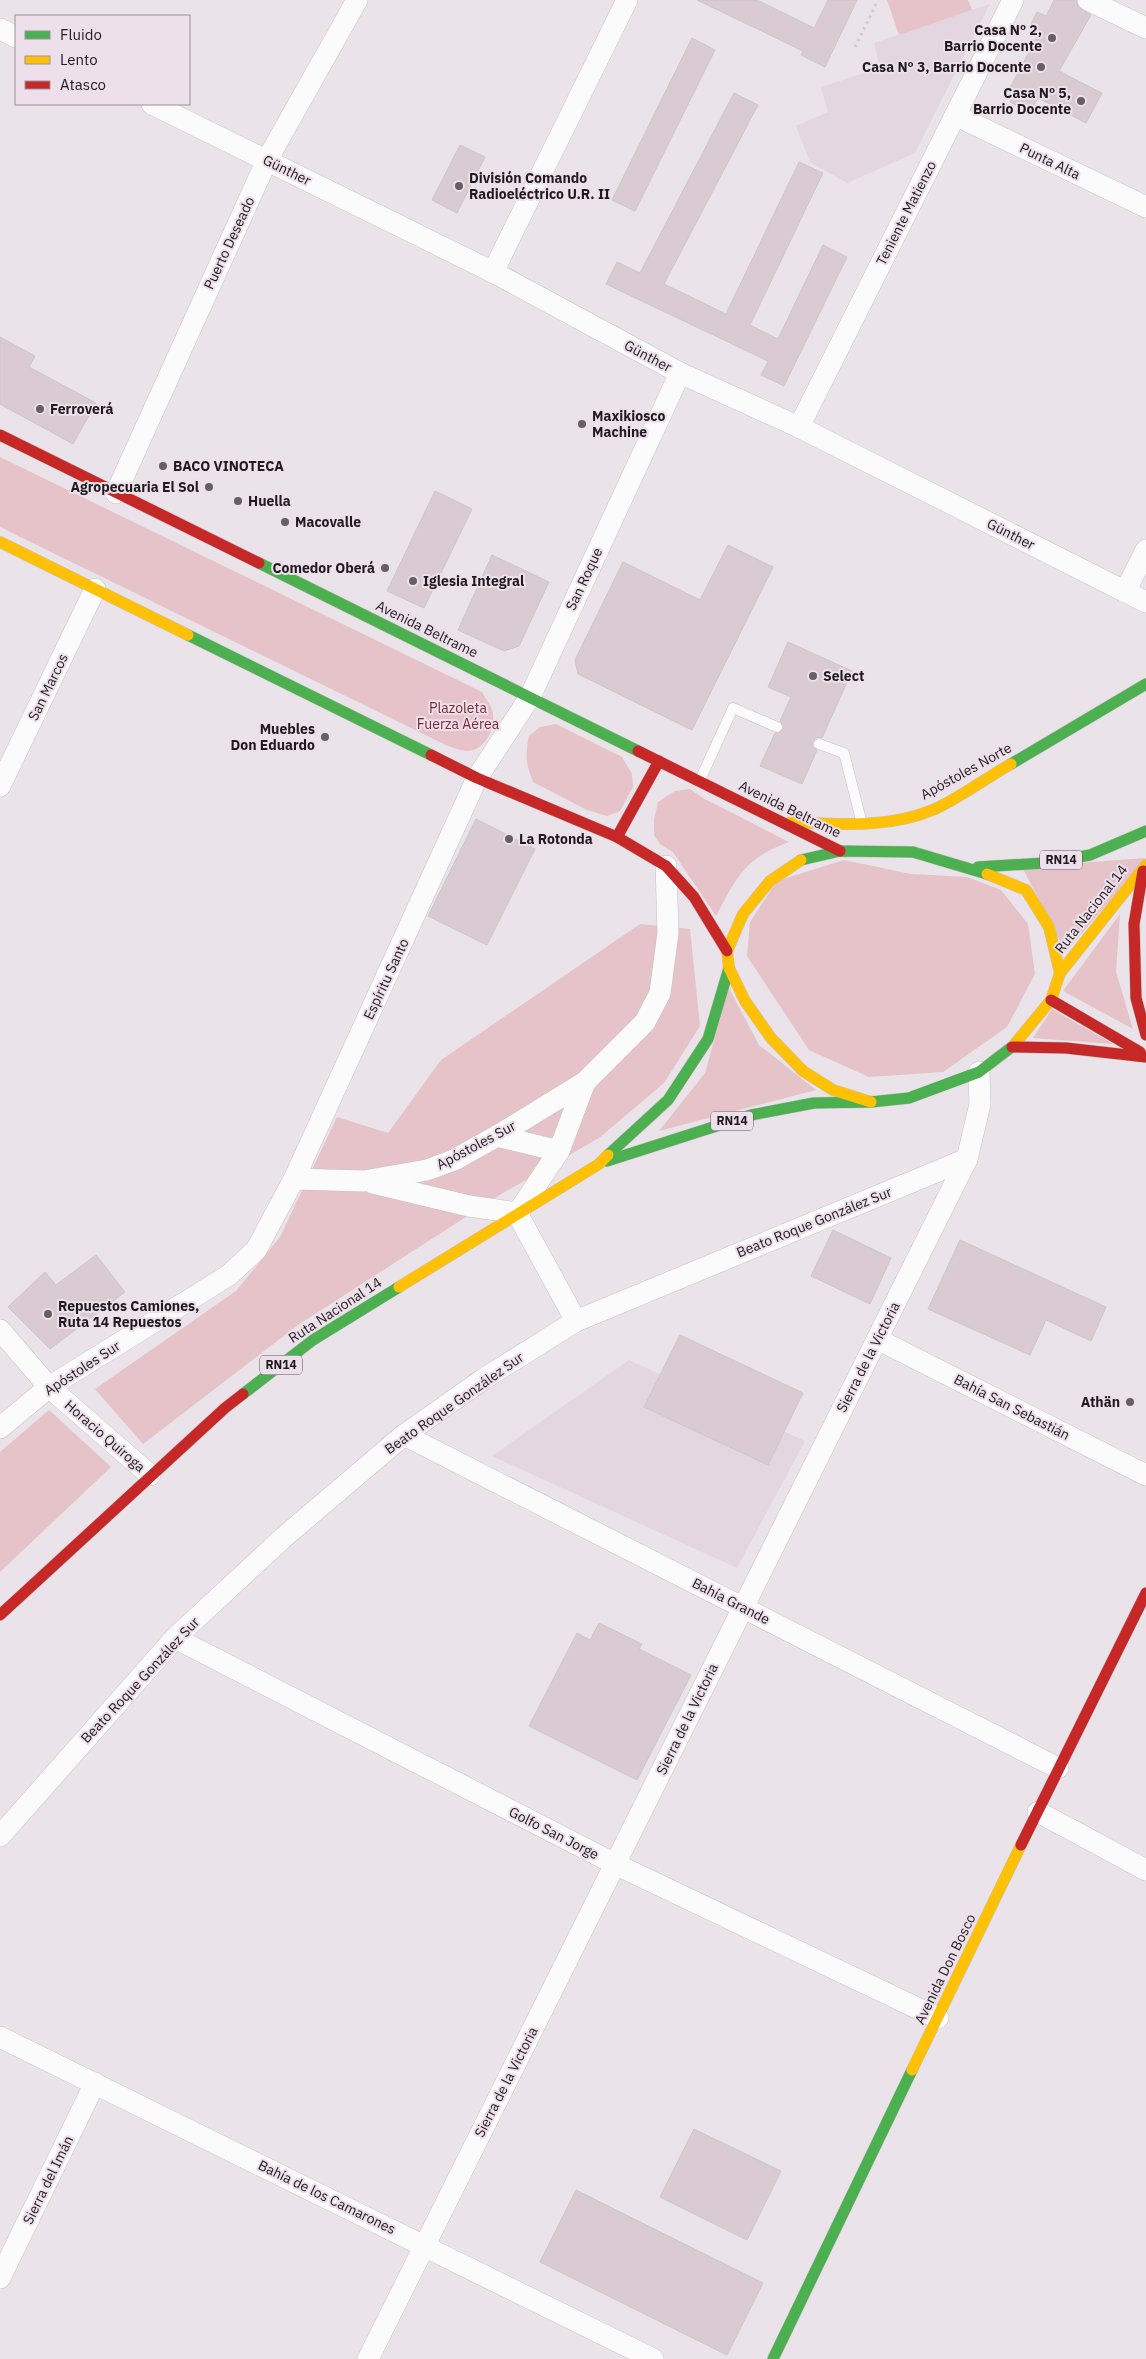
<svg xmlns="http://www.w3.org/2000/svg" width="1146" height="2359" font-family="'IBM Plex Sans',sans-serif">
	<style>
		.built { fill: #e3d6e1 }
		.green { fill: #e5c3c8 }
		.building { fill: #dacbd3; stroke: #ccc6ca }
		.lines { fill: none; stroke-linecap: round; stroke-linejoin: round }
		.lane-casing { stroke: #c7c2c6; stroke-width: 11 }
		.street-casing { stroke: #c7c2c6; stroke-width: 22 }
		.fast-casing { stroke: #c7c2c6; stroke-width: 12 }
		.slow-casing { stroke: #c7c2c6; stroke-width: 12 }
		.jam-casing { stroke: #c7c2c6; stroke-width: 12 }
		.path { stroke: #cfccce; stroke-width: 3; stroke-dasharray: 2.5 4; stroke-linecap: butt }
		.lane { stroke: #fcfbfc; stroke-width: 10 }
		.street { stroke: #fcfbfc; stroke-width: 21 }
		.fast { stroke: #4caf50; stroke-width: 11 }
		.slow { stroke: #ffc107; stroke-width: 11 }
		.jam { stroke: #c62828; stroke-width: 11 }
		.poi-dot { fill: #666065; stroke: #ede0eb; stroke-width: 2 }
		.labels { text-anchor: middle; stroke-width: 4; stroke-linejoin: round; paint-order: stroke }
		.shield { fill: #ede0eb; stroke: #5d555c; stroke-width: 1 }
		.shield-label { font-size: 12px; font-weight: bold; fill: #1f1a1e }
		.poi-label { font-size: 14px; font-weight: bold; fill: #1f1a1e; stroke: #ede0eb; text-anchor: start }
		.street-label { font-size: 14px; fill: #1f1a1e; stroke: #ede0eb }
		.park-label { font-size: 14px; fill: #7a2b37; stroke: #ede0eb }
	</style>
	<rect width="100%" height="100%" fill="#eae3e9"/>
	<g class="built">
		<polygon points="990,4 915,153 847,183 810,162 796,126 828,112 821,87 880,68 874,43"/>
		<polygon points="629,1360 805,1441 737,1568 492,1456"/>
	</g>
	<g class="green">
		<polygon points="887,0 968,0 972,10 899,35"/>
		<path d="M0,457L482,692C485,698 490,704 492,709C497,726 486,751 467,751C461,751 453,747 448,746L0,527Z"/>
		<path d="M556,724L622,757L632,774L633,787L620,811L607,816L587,810L533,782C526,765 525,754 529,736L540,727Z"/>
		<path d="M690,789L703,798L789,842C745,858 737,876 716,916L673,852L660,844L654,835V820L658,802L675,791Z"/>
		<polygon points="1146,858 1066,952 1022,867"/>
		<polygon points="844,860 911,874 967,877 1001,890 1028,924 1035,974 1007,1027 943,1072 869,1077 809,1050 747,956 750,922 777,881"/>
		<polygon points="1120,914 1116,972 1133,1029 1063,991"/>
		<polygon points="640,924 690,929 700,1026 664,1083 599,1138 503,1193 298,1325 143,1444 95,1389 236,1291 280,1237 337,1117 388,1133 441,1060"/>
		<polygon points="729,988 759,1045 816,1090 659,1131 705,1073"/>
		<polygon points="1052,1009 1113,1044 1033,1038"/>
		<polygon points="49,1410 111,1467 0,1572 0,1452"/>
	</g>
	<g class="building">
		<polygon points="697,0 757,0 814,28 828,0 857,0 825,67 801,55 803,51"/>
		<polygon points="1054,0 1076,0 1078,7 1091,15 1059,71 1102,93 1086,123 1038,98 1030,113 1010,102 1016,91 1010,88 1039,33 1029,28 1037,12 1046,16"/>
		<polygon points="692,38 715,50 635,211 612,200"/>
		<polygon points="734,93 758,105 664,284 726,314 799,162 823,173 750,325 778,339 823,245 847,257 784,386 761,375 768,361 606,284 617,262 640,273"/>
		<polygon points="460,145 485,157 457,213 432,200"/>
		<polygon points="0,337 35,356 29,367 96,403 73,444 0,404"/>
		<polygon points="435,491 472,509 424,608 387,591"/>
		<polygon points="728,545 773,567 692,730 578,674 575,660 623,562 700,600"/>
		<polygon points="492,555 549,582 519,646 504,651 458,630"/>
		<polygon points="788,642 852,671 822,738 817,737 813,741 812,746 817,750 802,784 760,766 775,733 783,730 784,726 780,721 791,697 768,687"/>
		<polygon points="476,819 535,849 487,945 428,916"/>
		<polygon points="833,1230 891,1258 870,1304 811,1276"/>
		<polygon points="960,1240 1106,1307 1091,1341 1046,1320 1030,1355 928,1309"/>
		<polygon points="96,1255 125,1292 50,1349 8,1307 45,1272 56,1285"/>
		<polygon points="680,1335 803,1393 768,1465 644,1407"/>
		<polygon points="599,1623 642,1644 639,1649 691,1675 637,1780 529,1726 577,1633 590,1640"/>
		<polygon points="694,2129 781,2171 747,2240 660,2197"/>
		<polygon points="576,2190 763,2283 727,2355 540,2262"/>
	</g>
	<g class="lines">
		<g class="lane-casing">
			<g id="lane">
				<polyline points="819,744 844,753 862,824"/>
				<polyline points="700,780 733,708 777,727"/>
			</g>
		</g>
		<g class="street-casing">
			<g id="street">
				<polyline points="1088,0 1146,28"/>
				<polyline points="0,29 16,37"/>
				<polyline points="152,104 493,272 680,373 799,427 1146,602"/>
				<polyline points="955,115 1146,207"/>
				<polyline points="493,272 627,0"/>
				<polyline points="799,427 1013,0"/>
				<polyline points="116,493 267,160 357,0"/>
				<polyline points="1125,592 1146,550"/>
				<polyline points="0,786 95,589"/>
				<polyline points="497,1136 559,1151"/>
				<polyline points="294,1179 477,778 530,697 680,373"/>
				<polyline points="373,1183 469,1206 517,1213"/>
				<polyline points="519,1211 559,1151 585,1082"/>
				<polyline points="517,1213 576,1321"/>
				<polyline points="0,1330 49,1387 150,1475"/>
				<polyline points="877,1339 1146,1475"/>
				<polyline points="0,1428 49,1387 229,1275 256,1250 294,1179 364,1181 427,1170 454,1160 497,1136 585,1082 645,1022 660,993 668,933 666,866"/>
				<polyline points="404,1435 1058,1768"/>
				<polyline points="175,1638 615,1864 938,2018"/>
				<polyline points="1038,1812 1146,1870"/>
				<polyline points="0,1836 175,1638 284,1537 404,1435 485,1378 576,1321 967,1159"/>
				<polyline points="0,2037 653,2359"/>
				<polyline points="0,2278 95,2083"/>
				<polyline points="368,2359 967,1159 980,1104 979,1072"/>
			</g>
		</g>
		<g class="fast-casing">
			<g id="fast">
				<polyline points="259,563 638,751"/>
				<polyline points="188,635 431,755"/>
				<polyline points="1011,764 1146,684"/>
				<polyline points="801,860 840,851 913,852 987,874"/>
				<polyline points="978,867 1045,863 1090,855 1146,831"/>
				<polyline points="608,1155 668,1100 708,1039 729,968"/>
				<polyline points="607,1161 751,1115 814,1103 871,1102 909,1098 979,1072 1013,1046"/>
				<polyline points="243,1394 313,1340 399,1287"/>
				<polyline points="773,2359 912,2070"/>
			</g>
		</g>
		<g class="slow-casing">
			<g id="slow">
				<polyline points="0,542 188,635"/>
				<path d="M791,822C839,824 889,829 935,809C961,797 986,778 1011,764"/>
				<polyline points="801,860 770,881 743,914 727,951 729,968 745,1001 771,1038 803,1071 833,1090 871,1102"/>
				<polyline points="987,874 1026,890 1049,927 1060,973"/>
				<polyline points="1013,1046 1051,1000 1060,973 1146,865"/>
				<polyline points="399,1287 599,1164 608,1155"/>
				<polyline points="912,2070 1021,1845"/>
			</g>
		</g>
		<g class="jam-casing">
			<g id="jam">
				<polyline points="0,435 259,563"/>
				<polyline points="638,751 840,851"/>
				<polyline points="431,755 477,778 617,837 666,866 694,897 727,951"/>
				<polyline points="617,837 659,761"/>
				<polyline points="1143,871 1134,924 1136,998 1146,1035"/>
				<polyline points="1051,1000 1140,1052"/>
				<polyline points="1012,1047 1066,1048 1146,1057"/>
				<polyline points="0,1615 225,1408 243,1394"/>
				<polyline points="1021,1845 1146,1593"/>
			</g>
		</g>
		<polyline class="path" points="855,47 878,0"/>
		<use href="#lane" class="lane"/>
		<use href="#street" class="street"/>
		<use href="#fast" class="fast"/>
		<use href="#slow" class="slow"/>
		<use href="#jam" class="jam"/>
	</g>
	<g class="poi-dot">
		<circle cx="1052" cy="38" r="5"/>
		<circle cx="1041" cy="67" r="5"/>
		<circle cx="1081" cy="101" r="5"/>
		<circle cx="459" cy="186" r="5"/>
		<circle cx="40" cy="409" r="5"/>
		<circle cx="582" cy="424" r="5"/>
		<circle cx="163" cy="466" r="5"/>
		<circle cx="209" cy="487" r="5"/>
		<circle cx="238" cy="501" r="5"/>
		<circle cx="285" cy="522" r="5"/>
		<circle cx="385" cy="568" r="5"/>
		<circle cx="413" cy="581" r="5"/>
		<circle cx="813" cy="676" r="5"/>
		<circle cx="325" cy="737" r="5"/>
		<circle cx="509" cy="839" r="5"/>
		<circle cx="48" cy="1314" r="5"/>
		<circle cx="1130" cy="1402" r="5"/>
	</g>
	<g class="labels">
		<g class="shield">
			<rect x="1040" y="850.5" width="42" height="19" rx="4"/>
			<rect x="711" y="1111.5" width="42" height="19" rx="4"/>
			<rect x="260" y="1355.5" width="42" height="19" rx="4"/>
		</g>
		<g class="shield-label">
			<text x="1061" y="864">RN14</text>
			<text x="732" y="1125">RN14</text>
			<text x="281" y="1369">RN14</text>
		</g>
		<g class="poi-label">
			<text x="1042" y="35" text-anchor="end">Casa Nº 2,<tspan x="1042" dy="16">Barrio Docente</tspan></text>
			<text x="1031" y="72" text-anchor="end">Casa Nº 3, Barrio Docente</text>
			<text x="1071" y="98" text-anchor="end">Casa Nº 5,<tspan x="1071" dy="16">Barrio Docente</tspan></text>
			<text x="469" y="183">División Comando<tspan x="469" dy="16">Radioeléctrico U.R. II</tspan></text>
			<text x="50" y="414">Ferroverá</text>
			<text x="592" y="421">Maxikiosco<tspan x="592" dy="16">Machine</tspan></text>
			<text x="173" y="471">BACO VINOTECA</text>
			<text x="199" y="492" text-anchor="end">Agropecuaria El Sol</text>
			<text x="248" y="506">Huella</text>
			<text x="295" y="527">Macovalle</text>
			<text x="375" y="573" text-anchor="end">Comedor Oberá</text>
			<text x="423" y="586">Iglesia Integral</text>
			<text x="823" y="681">Select</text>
			<text x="315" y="734" text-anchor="end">Muebles<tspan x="315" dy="16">Don Eduardo</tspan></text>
			<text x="519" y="844">La Rotonda</text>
			<text x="58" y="1311">Repuestos Camiones,<tspan x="58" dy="16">Ruta 14 Repuestos</tspan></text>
			<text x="1120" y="1407" text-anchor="end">Athän</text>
		</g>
		<g class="street-label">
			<text transform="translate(1050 161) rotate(26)" y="5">Punta Alta</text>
			<text transform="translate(287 170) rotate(26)" y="5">Günther</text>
			<text transform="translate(906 213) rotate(-63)" y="5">Teniente Matienzo</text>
			<text transform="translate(229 243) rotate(-65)" y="5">Puerto Deseado</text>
			<text transform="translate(648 356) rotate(28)" y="5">Günther</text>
			<text transform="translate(1011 534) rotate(27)" y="5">Günther</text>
			<text transform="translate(584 579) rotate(-65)" y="5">San Roque</text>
			<text transform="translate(427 629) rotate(26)" y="5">Avenida Beltrame</text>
			<text transform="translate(48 687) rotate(-64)" y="5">San Marcos</text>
			<text transform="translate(966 771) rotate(-29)" y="5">Apóstoles Norte</text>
			<text transform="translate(790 809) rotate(26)" y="5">Avenida Beltrame</text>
			<text transform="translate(1091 909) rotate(-52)" y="5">Ruta Nacional 14</text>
			<text transform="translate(386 979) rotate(-65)" y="5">Espíritu Santo</text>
			<text transform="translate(476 1145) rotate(-28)" y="5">Apóstoles Sur</text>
			<text transform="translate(814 1222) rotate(-22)" y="5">Beato Roque González Sur</text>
			<text transform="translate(335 1310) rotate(-33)" y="5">Ruta Nacional 14</text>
			<text transform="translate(868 1357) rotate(-63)" y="5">Sierra de la Victoria</text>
			<text transform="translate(82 1368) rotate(-33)" y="5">Apóstoles Sur</text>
			<text transform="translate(454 1403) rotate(-35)" y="5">Beato Roque González Sur</text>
			<text transform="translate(1012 1407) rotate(27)" y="5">Bahía San Sebastián</text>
			<text transform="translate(105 1436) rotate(41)" y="5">Horacio Quiroga</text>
			<text transform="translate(731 1601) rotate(27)" y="5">Bahía Grande</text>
			<text transform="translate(140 1680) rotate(-47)" y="5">Beato Roque González Sur</text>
			<text transform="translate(687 1719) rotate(-64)" y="5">Sierra de la Victoria</text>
			<text transform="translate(554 1833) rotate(27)" y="5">Golfo San Jorge</text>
			<text transform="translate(945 1969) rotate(-64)" y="5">Avenida Don Bosco</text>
			<text transform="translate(506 2082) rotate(-63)" y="5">Sierra de la Victoria</text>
			<text transform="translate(48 2180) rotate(-64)" y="5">Sierra del Imán</text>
			<text transform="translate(327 2197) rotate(26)" y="5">Bahía de los Camarones</text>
		</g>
		<g class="park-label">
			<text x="458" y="713">Plazoleta<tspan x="458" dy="16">Fuerza Aérea</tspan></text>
		</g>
	</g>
	<rect x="15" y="15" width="175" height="90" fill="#ede0eb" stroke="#9b9199"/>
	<rect x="25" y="31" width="25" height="8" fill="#4caf50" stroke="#9b9199"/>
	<text x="60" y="40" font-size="15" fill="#1f1a1e">Fluido</text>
	<rect x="25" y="56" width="25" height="8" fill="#ffc107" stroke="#9b9199"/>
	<text x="60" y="65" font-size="15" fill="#1f1a1e">Lento</text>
	<rect x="25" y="81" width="25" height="8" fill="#c62828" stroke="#9b9199"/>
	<text x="60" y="90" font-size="15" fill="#1f1a1e">Atasco</text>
</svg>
